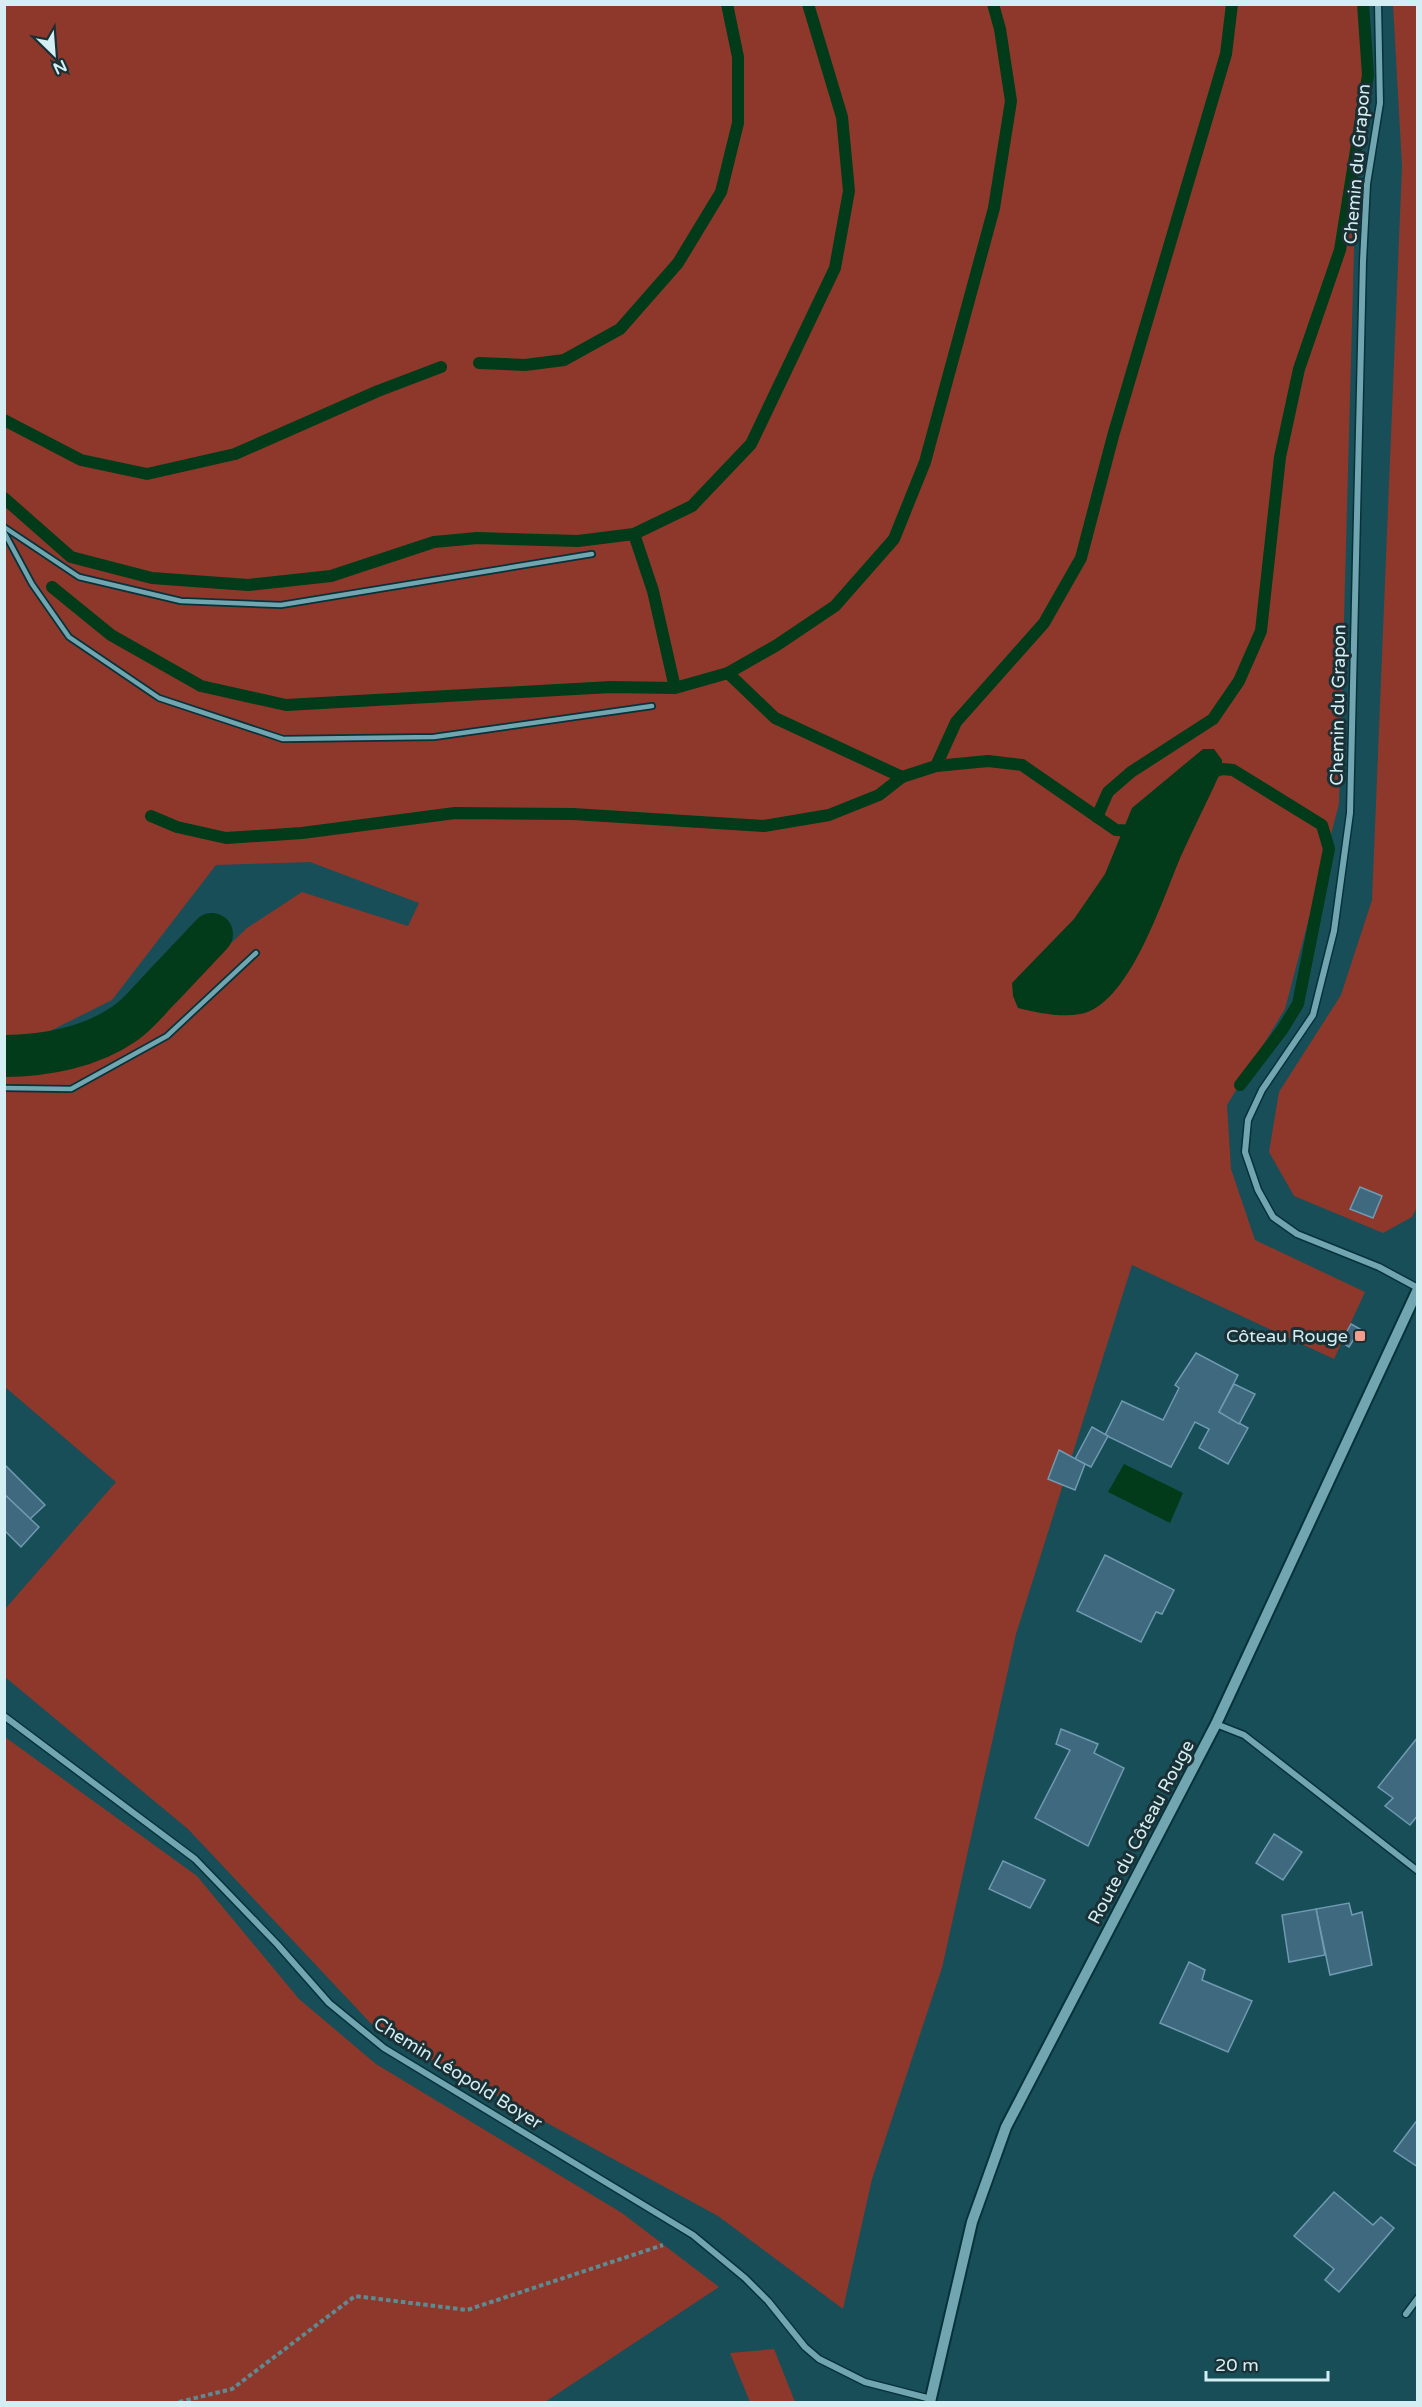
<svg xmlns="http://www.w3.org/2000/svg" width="1422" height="2407" font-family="'Varela Round',sans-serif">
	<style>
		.green { fill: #8e382b }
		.water { fill: #023b19 }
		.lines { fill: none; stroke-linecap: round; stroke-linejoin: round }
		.stream { stroke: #023b19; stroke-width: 12 }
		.canal { stroke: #023b19; stroke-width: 42 }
		.building { fill: #3f697e; stroke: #6f9ab1; stroke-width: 1.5 }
		.service-casing { stroke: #073239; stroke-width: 8 }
		.minor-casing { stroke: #073239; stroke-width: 9 }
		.tertiary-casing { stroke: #073239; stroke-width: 14 }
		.path { stroke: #5e8a92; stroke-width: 4; stroke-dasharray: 4.5 3; stroke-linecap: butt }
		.service { stroke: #71a6b1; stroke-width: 4.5 }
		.minor { stroke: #71a6b1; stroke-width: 6 }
		.tertiary { stroke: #71a6b1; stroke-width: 10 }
		.poi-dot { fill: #f49d8d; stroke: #1a3035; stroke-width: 2 }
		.labels { text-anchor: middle; stroke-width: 6; stroke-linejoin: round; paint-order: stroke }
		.street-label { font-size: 18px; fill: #d4eff4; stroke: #1a3035 }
		.poi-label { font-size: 18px; fill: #d4eff4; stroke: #1a3035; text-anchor: end }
	</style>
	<rect width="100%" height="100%" fill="#174e58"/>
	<g class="green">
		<polygon points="5,5 1367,5 1355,212 1339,804 1285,1009 1227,1105 1231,1169 1255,1240 1365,1292 1334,1359 1132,1265 1016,1634 942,1968 872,2179 843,2309 718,2216 378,2031 188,1829 5,1677 5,1609 116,1482 5,1387 5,1069 46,1069 125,1044 247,928 302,892 408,926 419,903 310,862 216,865 112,1000 40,1036 5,1035"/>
		<polygon points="1393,5 1417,5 1417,1207 1412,1217 1383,1233 1294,1196 1269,1152 1279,1092 1341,995 1372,900 1402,166"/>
		<polygon points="5,1737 197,1876 299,1999 376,2064 622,2213 719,2287 545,2402 5,2402"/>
		<polygon points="774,2349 795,2402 750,2402 730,2353"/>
	</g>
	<g class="water">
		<path d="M1203,749H1214L1222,760V769C1209,798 1194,827 1181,856C1163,898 1133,992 1090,1011C1071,1020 1038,1013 1018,1008L1013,996L1012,983L1074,919L1105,874L1132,808Z"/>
		<polygon points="1124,1464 1183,1493 1170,1523 1108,1492"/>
	</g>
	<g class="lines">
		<g class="stream">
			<polyline points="479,363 525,365 564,360 620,329 678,263 721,192 738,123 738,57 727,4"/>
			<polyline points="4,420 81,460 147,474 235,454 378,391 441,367"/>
			<polyline points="4,498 71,557 152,578 248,585 331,576 434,542 477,538 578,541 634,534 653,591 675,688"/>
			<polyline points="634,534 692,506 751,444 835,268 849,191 842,117 808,4"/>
			<polyline points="52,587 111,635 201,686 286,705 611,687 675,688 728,673 775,718 902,777 936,766 988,761 1022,765 1116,830 1136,831"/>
			<polyline points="728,673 777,645 835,606 894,539 925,462 994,208 1011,101 1000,29 993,4"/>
			<polyline points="936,766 956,722 1044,623 1081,558 1113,436 1226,54 1232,4"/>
			<polyline points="1207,774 1222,769 1233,770 1322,825 1329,849 1298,1004 1282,1030 1240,1085"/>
			<polyline points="151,816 177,827 226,838 302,833 455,813 573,814 764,826 829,815 879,795 902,777"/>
			<polyline points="1097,817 1108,792 1131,772 1213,719 1239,681 1261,631 1280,457 1299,369 1340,250 1368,75 1363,4"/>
		</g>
		<path class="canal" d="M4,1056C45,1056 91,1047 124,1024C138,1015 149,1000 161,988C178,970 195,952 212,934"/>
	</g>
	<g class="building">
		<polygon points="1360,1187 1382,1196 1373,1218 1350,1209"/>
		<polygon points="1351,1324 1360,1329 1349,1347 1341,1342"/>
		<polygon points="1196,1353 1238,1375 1219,1412 1248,1428 1228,1464 1199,1448 1209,1429 1195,1422 1171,1467 1105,1435 1122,1401 1163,1420 1179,1388 1175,1385"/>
		<polygon points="1234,1384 1255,1394 1239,1424 1219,1412"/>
		<polygon points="1092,1427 1108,1436 1091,1467 1075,1459"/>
		<polygon points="1059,1450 1085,1464 1075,1490 1048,1479"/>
		<polygon points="4,1464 45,1505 30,1519 4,1494"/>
		<polygon points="4,1494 39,1527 21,1547 4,1530"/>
		<polygon points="1105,1555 1174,1590 1162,1614 1156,1612 1141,1642 1077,1611"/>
		<polygon points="1061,1729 1098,1744 1094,1753 1124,1768 1088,1846 1035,1818 1070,1750 1056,1744"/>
		<polygon points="1418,1737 1418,1815 1410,1825 1385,1806 1393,1798 1378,1787"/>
		<polygon points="1274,1834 1302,1852 1283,1880 1256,1863"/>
		<polygon points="1003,1861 1045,1880 1030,1908 989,1889"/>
		<polygon points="1349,1903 1352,1915 1362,1912 1372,1965 1330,1975 1316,1909"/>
		<polygon points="1316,1909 1325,1955 1289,1962 1282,1915"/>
		<polygon points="1189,1962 1205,1970 1202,1980 1252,2001 1228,2052 1160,2023"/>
		<polygon points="1418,2119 1418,2167 1394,2151"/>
		<polygon points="1334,2192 1373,2225 1381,2217 1394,2228 1339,2292 1325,2280 1334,2269 1294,2236"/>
	</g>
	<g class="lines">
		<g class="service-casing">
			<g id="service">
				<polyline points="4,527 79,577 181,601 281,605 592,554"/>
				<polyline points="4,532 32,584 69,637 159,698 283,739 434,737 652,706"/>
				<polyline points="4,1088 71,1089 167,1036 256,953"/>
			</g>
		</g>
		<g class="minor-casing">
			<g id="minor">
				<polyline points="1378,4 1380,103 1367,184 1363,261 1350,813 1334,931 1313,1015 1262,1090 1248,1120 1245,1152 1258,1190 1273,1217 1297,1234 1379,1267 1418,1288"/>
				<polyline points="4,1716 195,1859 277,1944 329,2003 384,2048 693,2235 745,2278 768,2301 805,2347 819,2359 865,2382 931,2399"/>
				<polyline points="1216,1724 1244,1735 1418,1871"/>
				<polyline points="1406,2314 1418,2298"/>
			</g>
		</g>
		<g class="tertiary-casing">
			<polyline id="tertiary" points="930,2402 972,2222 1006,2127 1216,1724 1418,1289"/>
		</g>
		<polyline class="path" points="179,2402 232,2389 355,2296 467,2310 663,2245"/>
		<use href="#service" class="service"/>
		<use href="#minor" class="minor"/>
		<use href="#tertiary" class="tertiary"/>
	</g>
	<rect class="poi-dot" x="1354" y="1330" width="12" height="12" rx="3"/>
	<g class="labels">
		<g class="street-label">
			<text transform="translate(1357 164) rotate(-85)" y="6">Chemin du Grapon</text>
			<text transform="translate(1338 705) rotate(-89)" y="6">Chemin du Grapon</text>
			<text transform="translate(1141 1832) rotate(-62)" y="6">Route du Côteau Rouge</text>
			<text transform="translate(458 2073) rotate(32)" y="6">Chemin Léopold Boyer</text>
		</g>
		<g class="poi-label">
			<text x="1348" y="1342">Côteau Rouge</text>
		</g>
	</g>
	<rect width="1422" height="2407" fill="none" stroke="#d4eff4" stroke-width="12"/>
	<g transform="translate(54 54) rotate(155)" stroke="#1a3035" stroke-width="4.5" paint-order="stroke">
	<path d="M0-4.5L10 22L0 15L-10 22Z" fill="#d4eff4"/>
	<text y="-9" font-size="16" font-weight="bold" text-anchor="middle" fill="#d4eff4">N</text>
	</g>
	<path d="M1206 2371v9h122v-9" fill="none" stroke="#d4eff4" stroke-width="3"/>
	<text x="1215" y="2371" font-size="18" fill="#d4eff4" stroke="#1a3035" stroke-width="4.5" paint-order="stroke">20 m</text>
</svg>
